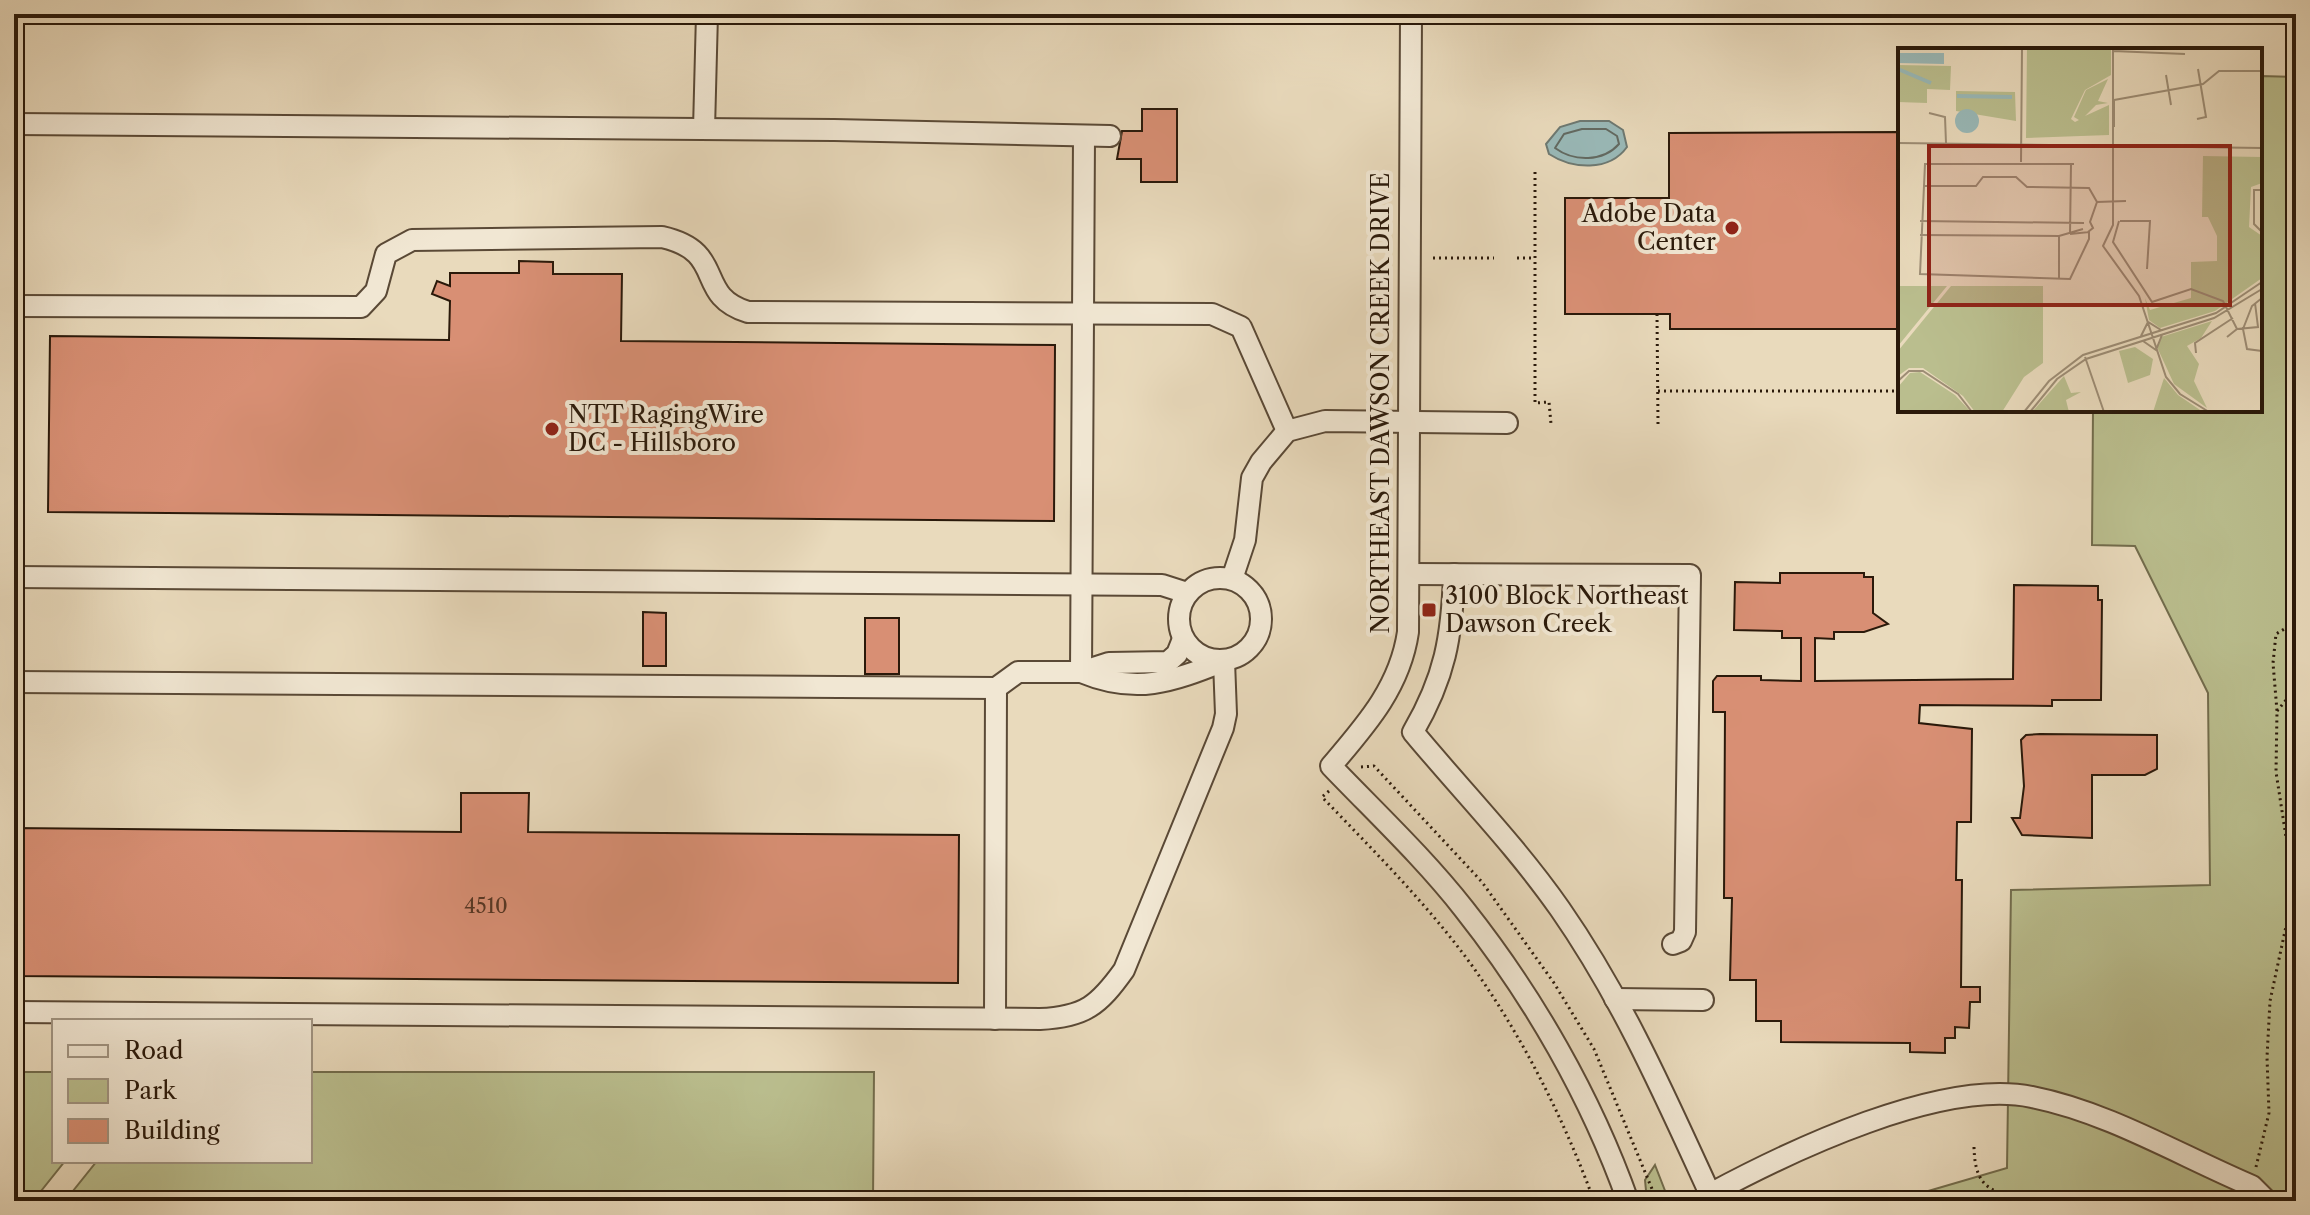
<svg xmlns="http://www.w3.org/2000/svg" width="2310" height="1215" font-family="'Libre Caslon Text',serif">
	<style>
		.green { fill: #babe8e; stroke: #726c4c; stroke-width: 2 }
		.water { fill: #99b9b8; stroke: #6d7972; stroke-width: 2 }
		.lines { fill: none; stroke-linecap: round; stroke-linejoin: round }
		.shore { stroke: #626961; stroke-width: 2 }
		.building { fill: #d88f74; stroke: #2a190a; stroke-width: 2 }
		.minor-casing { stroke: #5a4936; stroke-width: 24 }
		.path { stroke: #2a190a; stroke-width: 3; stroke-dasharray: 2 4; stroke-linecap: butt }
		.minor { stroke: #f1e7d3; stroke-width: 20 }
		.poi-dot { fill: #8f2418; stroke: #f1e7d3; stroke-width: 3 }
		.labels { text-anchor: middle; stroke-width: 8; stroke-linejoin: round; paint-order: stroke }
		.number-label { font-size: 20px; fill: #563624 }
		.poi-label { font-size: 24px; fill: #2a190a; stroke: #f1e7d3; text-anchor: start }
		.street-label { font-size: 24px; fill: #2a190a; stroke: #f1e7d3 }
		.inset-river { fill: none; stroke: #99b9b8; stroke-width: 4 }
		.inset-road { fill: none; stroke: #9d8d75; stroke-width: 2 }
		.view { fill: #8f2418; fill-opacity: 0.15; stroke: #8f2418; stroke-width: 4 }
		.inset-edge { fill: none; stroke: #2a190a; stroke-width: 4 }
	</style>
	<rect width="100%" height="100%" fill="#e9dabc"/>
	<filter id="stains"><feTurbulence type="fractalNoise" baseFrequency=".0025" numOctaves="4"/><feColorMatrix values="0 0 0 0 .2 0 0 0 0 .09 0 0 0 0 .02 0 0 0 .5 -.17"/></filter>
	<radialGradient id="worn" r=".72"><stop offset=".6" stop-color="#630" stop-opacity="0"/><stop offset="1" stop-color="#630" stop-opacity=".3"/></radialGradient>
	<g class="green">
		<polygon points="2260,76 2296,77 2296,1201 1894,1201 2007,1168 2011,890 2210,885 2208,693 2135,546 2092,545 2093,410 2260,410"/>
		<polygon points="14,1072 54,1072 54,1161 65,1161 33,1201 14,1201"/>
		<polygon points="310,1072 874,1072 873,1201 65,1201 97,1161 310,1161"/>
		<polygon points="1655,1165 1669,1201 1647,1201 1645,1180"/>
	</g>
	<path class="water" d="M1580,121H1609L1623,130L1627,147C1609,172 1572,169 1549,154L1546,144L1560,127Z"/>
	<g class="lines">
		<path class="shore" d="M1582,129H1606L1617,136L1619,144C1603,162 1574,162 1555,148L1564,134Z"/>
	</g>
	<g class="building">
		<polygon points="1142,109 1177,109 1177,182 1141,182 1141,159 1117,159 1122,131 1142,131"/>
		<polygon points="1900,132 1900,329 1670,329 1670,314 1565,314 1565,198 1669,198 1669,133"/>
		<polygon points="519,261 553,262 553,274 622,274 621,341 1055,345 1054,521 48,512 50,336 449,340 450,301 432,294 437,281 450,286 450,273 519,273"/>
		<polygon points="1780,573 1864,573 1864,577 1873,577 1873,613 1888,624 1864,632 1834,632 1834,639 1815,638 1815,681 2013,679 2014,585 2098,586 2098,600 2102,600 2101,700 2052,700 2052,706 1920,705 1919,723 1972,729 1971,822 1957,822 1956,880 1962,880 1961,987 1980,987 1980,1002 1970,1002 1969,1028 1955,1027 1955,1038 1945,1038 1945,1053 1910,1052 1910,1043 1781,1042 1781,1021 1756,1021 1756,980 1730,980 1732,898 1724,898 1725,712 1713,712 1713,681 1717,676 1761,676 1761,680 1801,681 1801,638 1782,638 1782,631 1734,630 1735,582 1780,583"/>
		<polygon points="643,612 666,613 666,666 643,666"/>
		<rect x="865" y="618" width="34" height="56"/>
		<polygon points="2040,734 2157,735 2157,769 2145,775 2092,775 2092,838 2022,835 2012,818 2020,818 2024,786 2021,740 2026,735"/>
		<polygon points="461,793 529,793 528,832 959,835 958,983 14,976 14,828 461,832"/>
	</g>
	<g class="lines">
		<g class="minor-casing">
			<g id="minor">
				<path d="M1411,14L1408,632C1400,687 1366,725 1331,766C1376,813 1424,858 1464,909C1533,996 1591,1097 1628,1201"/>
				<polyline points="14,124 834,130 1110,136"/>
				<polyline points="704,129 707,14"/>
				<path d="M14,306L361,307L376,291L386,254L412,240L662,237C728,252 693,295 748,312L1212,314L1241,327L1287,431"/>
				<polyline points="1410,574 1690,575 1685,932 1681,941 1673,944"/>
				<path d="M1454,574C1452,637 1445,677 1413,732C1462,791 1516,846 1560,909C1622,998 1665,1096 1710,1194C1790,1151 1942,1078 2032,1097C2108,1112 2181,1156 2252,1186L2267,1201"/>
				<polyline points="14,577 1162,585 1187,593"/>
				<circle cx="1220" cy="619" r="41"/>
				<polyline points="1232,579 1245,540 1252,478 1261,462 1287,431 1325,421 1507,423"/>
				<polyline points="1081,672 1084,137"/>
				<polyline points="14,682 996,688 1018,672 1081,672 1109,663 1168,662 1177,654 1183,639"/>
				<polyline points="1615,999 1703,1000"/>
				<path d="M14,1012L1040,1019C1085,1017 1099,1005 1124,970L1223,728L1226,714L1224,661C1171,682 1136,695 1081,672"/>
				<polyline points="995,1019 996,688"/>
			</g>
		</g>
		<g class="path">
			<polyline points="1535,172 1535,403 1549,402 1551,424"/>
			<polyline points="1433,258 1494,258"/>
			<polyline points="1517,258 1535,258"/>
			<polyline points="1657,314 1658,424"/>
			<polyline points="1658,391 1900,391 1900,381"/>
			<polyline points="2277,711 2296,688"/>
			<polyline points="1361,767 1374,766 1482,882 1554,983 1594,1049 1657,1201"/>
			<path d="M1329,791L1322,797C1374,851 1429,906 1473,967C1523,1038 1564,1119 1594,1201"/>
			<path d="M1974,1147C1975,1194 1996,1192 2036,1201"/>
			<polyline points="2256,1167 2269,1113 2267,1057 2270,1001 2294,889 2276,772 2277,711 2273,663 2276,634 2296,622"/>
		</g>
		<use href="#minor" class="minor"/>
	</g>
	<g class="poi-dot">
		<circle cx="1732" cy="228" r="8"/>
		<circle cx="552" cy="429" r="8"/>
		<rect x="1421" y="602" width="16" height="16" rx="4"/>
	</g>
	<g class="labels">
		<g class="number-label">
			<text x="486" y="913">4510</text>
		</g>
		<g class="poi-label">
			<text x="1716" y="222" text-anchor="end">Adobe Data<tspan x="1716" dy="28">Center</tspan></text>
			<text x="568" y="423">NTT RagingWire<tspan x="568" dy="28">DC - Hillsboro</tspan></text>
			<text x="1445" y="604">3100 Block Northeast<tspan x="1445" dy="28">Dawson Creek</tspan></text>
		</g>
		<g class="street-label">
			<text transform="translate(1381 403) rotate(-90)" y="8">NORTHEAST DAWSON CREEK DRIVE</text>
		</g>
	</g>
	<g transform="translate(1898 48)">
		<rect width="364" height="364" fill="#e9dabc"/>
		<path d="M129,0H213V27L187,42L173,71L177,74L181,72L176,69L188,42L210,31L200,53L210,55L198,57L187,68L211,57V87L128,90ZM0,17L53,18L52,42L29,41V55L0,54ZM58,43L117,44L118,73L58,63ZM305,108L364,109V135L353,139L351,179L364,188V230L317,263L262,280L251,272L247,250L252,262L293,250V214L319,213V188L310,169H304ZM0,238H49L0,298ZM53,238H145V315L126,329L104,364H77L65,348L25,320H11L0,328V303ZM314,273L303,290L289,298L301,316L296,333L309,360L276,336L259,299L263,289ZM237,299L255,311L252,327L230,335L221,303ZM22,324L57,347L73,364H0V339L12,325ZM166,328L173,345L183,344L168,352L171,364H134ZM266,330L280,347L305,364H255Z" fill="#babe8e"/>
		<path d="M0,5H46V16L0,15ZM57 73a12 12 0 1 1 24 0a12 12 0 1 1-24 0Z" fill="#99b9b8"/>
		<path class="inset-river" d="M0,21L33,35M59,48L114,49"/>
		<path class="inset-road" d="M215,0V177L205,198L241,248L268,329L282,346L311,364M215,3L287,6M268,27L273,57M216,52L305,36L321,23H364M31,65L47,69L48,95M299,71L308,69L300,21M216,79V52M0,95L364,100M123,114L124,0M25,138H78L85,129H118L129,139L191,140L199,154M364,142H356V176L364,184M22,173L186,175M221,173L215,194L254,254L293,241L325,253L339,281L329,289M222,173H252L249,221M190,184L195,180L192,174L199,154L228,153M172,186L191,184V191L172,231L22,226L27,116H176M172,186L173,116M22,187L161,188L185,181M161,231V188M339,281L360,279L357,255M345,281L354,258L364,250M345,281L349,301L364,303M243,288L250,274L263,282M245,293L258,302L264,287M298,305L297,295L335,270M187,309L206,364M0,333L11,323H25L60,346L74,364M126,364L151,333L185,307L318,265L364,234M132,364L159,331L188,311L316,270L364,241"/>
		<path class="view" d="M31,98H332V257H31Z"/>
		<rect width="364" height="364" class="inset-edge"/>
	</g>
	<rect width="2310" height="1215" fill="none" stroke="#e9dabc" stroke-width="48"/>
	<rect x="16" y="16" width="2278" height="1183" fill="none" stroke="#2a190a" stroke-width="4"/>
	<rect x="24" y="24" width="2262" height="1167" fill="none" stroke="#2a190a" stroke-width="2"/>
	<rect x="52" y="1019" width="260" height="144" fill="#f1e7d3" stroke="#a19583" stroke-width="2"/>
	<rect x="68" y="1045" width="40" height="12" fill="#f1e7d3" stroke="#a19583" stroke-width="2"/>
	<text x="124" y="1059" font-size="24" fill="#2a190a">Road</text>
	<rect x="68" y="1079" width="40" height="24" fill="#babe8e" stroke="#a19583" stroke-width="2"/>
	<text x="124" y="1099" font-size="24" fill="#2a190a">Park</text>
	<rect x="68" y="1119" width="40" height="24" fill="#d88f74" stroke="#a19583" stroke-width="2"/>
	<text x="124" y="1139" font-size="24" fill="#2a190a">Building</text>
	<rect width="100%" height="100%" filter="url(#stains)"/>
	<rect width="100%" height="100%" fill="url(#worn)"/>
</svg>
